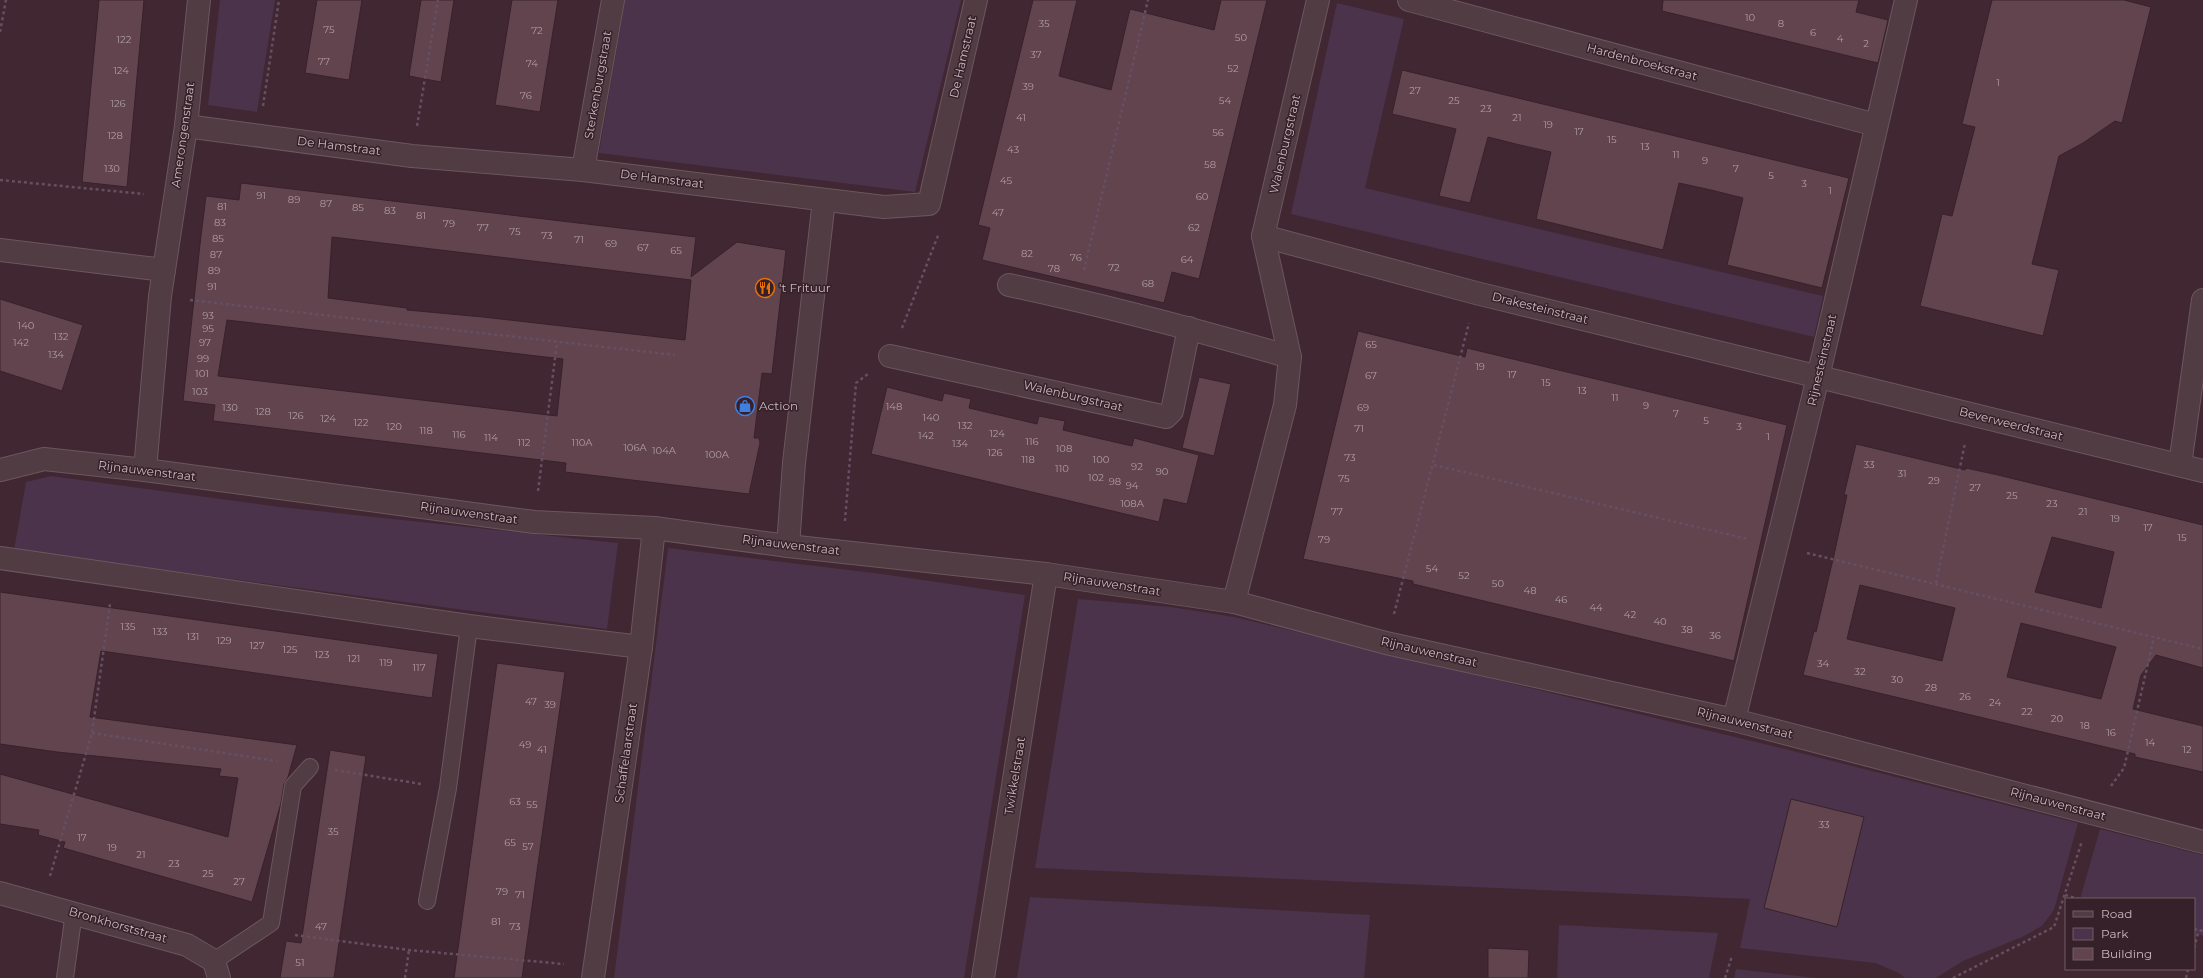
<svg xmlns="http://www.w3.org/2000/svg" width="2203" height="978" font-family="Montserrat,sans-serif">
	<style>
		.green { fill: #4a334b }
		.building { fill: #61444e; stroke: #38222b; fill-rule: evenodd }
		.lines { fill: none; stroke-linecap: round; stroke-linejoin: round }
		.service-casing { stroke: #6b575f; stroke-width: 18 }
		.minor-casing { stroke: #6b575f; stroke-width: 24 }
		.path { stroke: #654f61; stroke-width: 2.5; stroke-dasharray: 3 3; stroke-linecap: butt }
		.service { stroke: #513c44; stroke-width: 16 }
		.minor { stroke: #513c44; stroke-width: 22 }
		.labels { text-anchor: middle; stroke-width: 3; stroke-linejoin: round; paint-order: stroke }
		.number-label { font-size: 10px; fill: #b09ca3 }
		.street-label { font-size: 12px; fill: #cbb9bf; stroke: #362029 }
		.poi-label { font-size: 12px; fill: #cbb9bf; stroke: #362029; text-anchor: start }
	</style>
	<rect width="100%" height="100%" fill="#412732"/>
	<g class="green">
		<polygon points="220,0 275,0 257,112 208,105"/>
		<polygon points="625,0 961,0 915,192 599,153"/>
		<polygon points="1337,3 1404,19 1365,188 1823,296 1814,337 1291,214"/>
		<polygon points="51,476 280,507 618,543 607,629 14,550 26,482"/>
		<polygon points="668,548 882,574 1025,595 964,978 614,978"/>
		<polygon points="1078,599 1171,607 1234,617 1785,749 2078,823 2054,910 2042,926 2022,937 1963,961 1936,978 1905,978 1899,973 1875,963 1740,948 1750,899 1035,868"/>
		<polygon points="2100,829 2203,855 2203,936 2194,933 2194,899 2080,899"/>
		<polygon points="1030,897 1370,915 1364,978 1017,978"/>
		<polygon points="1559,925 1718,933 1709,978 1557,978"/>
		<polygon points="1736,969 1817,978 1734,978"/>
	</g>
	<g class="building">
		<polygon points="99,0 144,0 127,187 82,182"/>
		<polygon points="317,0 362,0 349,80 305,73"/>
		<polygon points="421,0 454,0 441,82 409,76"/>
		<polygon points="512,0 558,0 540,112 495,105"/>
		<polygon points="1033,0 1077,0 1059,76 1111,90 1130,9 1214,30 1221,0 1267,0 1199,279 1172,272 1164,303 982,260 990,228 978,225"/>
		<polygon points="1663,0 1859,0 1856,12 1888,20 1878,63 1662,11"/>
		<polygon points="1992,0 2124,0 2151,7 2122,123 2115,121 2083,143 2059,156 2032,264 2059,270 2043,336 1920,306 1942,214 1952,216 1975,127 1962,124"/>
		<polygon points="1402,70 1849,178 1822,288 1727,265 1743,198 1711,190 1679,183 1663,250 1536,219 1551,152 1520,145 1488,137 1470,203 1439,196 1456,129 1392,114"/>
		<path d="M241,183L696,237L691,277L737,242L786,250L772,374L762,373L754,438H759L760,443L749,494L565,472L566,463L213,421L215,405L183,401L200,244L206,196L239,200ZM332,237L691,280L685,340L483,317L407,310V308L328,298ZM227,320L563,359L557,416L218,376Z"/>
		<polygon points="0,299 83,325 62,391 0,371"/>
		<polygon points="1358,331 1465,357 1467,348 1787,425 1734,661 1413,584 1413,581 1303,559"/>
		<polygon points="1199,377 1231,384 1214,456 1182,448"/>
		<polygon points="887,387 942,401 944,393 971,399 969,408 1037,424 1039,416 1065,421 1063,430 1097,438 1132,446 1134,438 1199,455 1187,504 1164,499 1159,522 871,454"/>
		<path d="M1856,444L1965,470L1966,468L1998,475L2203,525V668L2156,655L2141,675L2133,709L2203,726V772L2135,757V754L1803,675L1814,631L1816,632L1834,555L1847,495H1844ZM2052,537L2114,552L2101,608L2035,592ZM1860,585L1955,608L1942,661L1847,639ZM2021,623L2116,647L2101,699L2007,677Z"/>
		<polygon points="0,592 438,654 432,698 101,651 90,717 297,745 288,777 284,784 281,803 252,902 63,848 65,842 38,835 39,830 0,824 0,774 228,837 238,778 219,776 221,769 57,752 0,744"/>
		<polygon points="497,663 565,672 522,978 454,978"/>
		<polygon points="330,750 366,756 334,978 280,978 286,941 301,943"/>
		<polygon points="1791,799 1864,817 1837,927 1764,908"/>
		<polygon points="1488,948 1529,950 1528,978 1488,978"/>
	</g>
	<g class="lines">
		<g class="service-casing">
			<g id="service">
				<polyline points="427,901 448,788 469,626"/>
				<polyline points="214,961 271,923 293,786 310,767"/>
				<polyline points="65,978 74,912"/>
			</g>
		</g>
		<g class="minor-casing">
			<g id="minor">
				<polyline points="1409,0 1876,125"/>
				<polyline points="186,126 412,156 583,170 884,207 929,204 976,0"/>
				<polyline points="583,170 613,0"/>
				<polyline points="1263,236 1476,293 2203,471"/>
				<polyline points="0,250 164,270"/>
				<path d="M1009,285C1104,305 1197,330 1290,357"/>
				<polyline points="890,356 1166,417 1172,411 1189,328"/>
				<polyline points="2180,465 2203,300"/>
				<polyline points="0,470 44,459 145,470 534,522 654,528 788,546 1046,574 1234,602 1386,643 1734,720 2203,842"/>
				<polyline points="145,470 160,296 186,126 199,0"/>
				<polyline points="788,546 794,463 824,200"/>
				<polyline points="0,558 469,626 641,647"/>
				<polyline points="1234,602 1285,405 1290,357 1263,236 1318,0"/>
				<polyline points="1734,720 1818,377 1906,0"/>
				<polyline points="0,893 187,945 214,961 219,978"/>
				<polyline points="593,978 641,647 654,528"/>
				<polyline points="983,978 1046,574"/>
			</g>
		</g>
		<g class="path">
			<polyline points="0,32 6,0"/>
			<polyline points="263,106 279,0"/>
			<polyline points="417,126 438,0"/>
			<polyline points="0,180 144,194"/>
			<polyline points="1084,270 1148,0"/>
			<polyline points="190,300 675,355"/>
			<polyline points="902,328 939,233"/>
			<polyline points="1434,465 1748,539"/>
			<polyline points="538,491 557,343"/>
			<polyline points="845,521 856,383 868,374"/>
			<polyline points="1807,553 2203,649"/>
			<polyline points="1936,583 1965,443"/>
			<polyline points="1394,614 1469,323"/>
			<polyline points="92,733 277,761"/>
			<polyline points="335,770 421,784"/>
			<polyline points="2111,786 2124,768 2154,637"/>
			<polyline points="50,876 92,733 110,604"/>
			<polyline points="2065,895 2079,899"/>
			<polyline points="2194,929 2203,931"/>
			<polyline points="295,935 409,950 564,964"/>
			<polyline points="2194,948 2199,930"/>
			<polyline points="405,978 409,950"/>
			<polyline points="1725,978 1732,956"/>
			<polyline points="1953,978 2054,927 2082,841"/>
			<polyline points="2186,978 2188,969"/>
		</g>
		<use href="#service" class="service"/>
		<use href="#minor" class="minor"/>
	</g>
	<defs>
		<g id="restaurant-ring" transform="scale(1)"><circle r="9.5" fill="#362029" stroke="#e8710a" stroke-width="1.5"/><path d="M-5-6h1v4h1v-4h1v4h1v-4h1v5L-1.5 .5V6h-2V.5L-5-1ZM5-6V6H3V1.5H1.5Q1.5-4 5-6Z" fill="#e8710a"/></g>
		<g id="shop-ring" transform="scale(1)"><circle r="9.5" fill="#362029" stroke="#3f7fe0" stroke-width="1.5"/><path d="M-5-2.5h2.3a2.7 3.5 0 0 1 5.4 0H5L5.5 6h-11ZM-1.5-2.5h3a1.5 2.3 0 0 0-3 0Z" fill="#3f7fe0"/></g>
	</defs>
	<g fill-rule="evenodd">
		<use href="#restaurant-ring" x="765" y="288"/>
		<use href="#shop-ring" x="745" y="406"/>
	</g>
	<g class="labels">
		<g class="number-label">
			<text x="1750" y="21">10</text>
			<text x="1044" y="27">35</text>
			<text x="1781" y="27">8</text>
			<text x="329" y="33">75</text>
			<text x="537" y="34">72</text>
			<text x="1813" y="36">6</text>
			<text x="1241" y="41">50</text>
			<text x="1840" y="42">4</text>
			<text x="124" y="43">122</text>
			<text x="1866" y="47">2</text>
			<text x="1036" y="58">37</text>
			<text x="324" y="65">77</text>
			<text x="532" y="67">74</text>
			<text x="1233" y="72">52</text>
			<text x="121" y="74">124</text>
			<text x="1998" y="86">1</text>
			<text x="1028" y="90">39</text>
			<text x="1415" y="94">27</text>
			<text x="526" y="99">76</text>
			<text x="1225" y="104">54</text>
			<text x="1454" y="104">25</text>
			<text x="118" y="107">126</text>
			<text x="1486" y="112">23</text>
			<text x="1021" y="121">41</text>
			<text x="1517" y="121">21</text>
			<text x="1548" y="128">19</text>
			<text x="1579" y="135">17</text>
			<text x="1218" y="136">56</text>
			<text x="115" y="139">128</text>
			<text x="1612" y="143">15</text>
			<text x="1645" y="150">13</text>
			<text x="1013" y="153">43</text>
			<text x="1676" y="158">11</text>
			<text x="1705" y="164">9</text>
			<text x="1210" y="168">58</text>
			<text x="112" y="172">130</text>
			<text x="1736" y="172">7</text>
			<text x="1771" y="179">5</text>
			<text x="1006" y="184">45</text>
			<text x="1804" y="187">3</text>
			<text x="1830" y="194">1</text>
			<text x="261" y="199">91</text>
			<text x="1202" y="200">60</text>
			<text x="294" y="203">89</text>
			<text x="326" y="207">87</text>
			<text x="222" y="210">81</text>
			<text x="358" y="211">85</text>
			<text x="390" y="214">83</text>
			<text x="998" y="216">47</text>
			<text x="421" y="219">81</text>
			<text x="220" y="226">83</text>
			<text x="449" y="227">79</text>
			<text x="483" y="231">77</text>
			<text x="1194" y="231">62</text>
			<text x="515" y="235">75</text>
			<text x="547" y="239">73</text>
			<text x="218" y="242">85</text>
			<text x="579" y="243">71</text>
			<text x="611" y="247">69</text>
			<text x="643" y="251">67</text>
			<text x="676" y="254">65</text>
			<text x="1027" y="257">82</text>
			<text x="216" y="258">87</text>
			<text x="1076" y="261">76</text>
			<text x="1187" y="263">64</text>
			<text x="1114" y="271">72</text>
			<text x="1054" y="272">78</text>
			<text x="214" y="274">89</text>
			<text x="1148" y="287">68</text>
			<text x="212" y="290">91</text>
			<text x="208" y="319">93</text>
			<text x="26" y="329">140</text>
			<text x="208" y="332">95</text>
			<text x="61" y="340">132</text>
			<text x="21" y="346">142</text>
			<text x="205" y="346">97</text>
			<text x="1371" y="348">65</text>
			<text x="56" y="358">134</text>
			<text x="203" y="362">99</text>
			<text x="1480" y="370">19</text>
			<text x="202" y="377">101</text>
			<text x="1512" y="378">17</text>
			<text x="1371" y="379">67</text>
			<text x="1546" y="386">15</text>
			<text x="1582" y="394">13</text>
			<text x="200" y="395">103</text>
			<text x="1615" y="401">11</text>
			<text x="1646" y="409">9</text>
			<text x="894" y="410">148</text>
			<text x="230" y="411">130</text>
			<text x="1363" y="411">69</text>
			<text x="263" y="415">128</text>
			<text x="1676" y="417">7</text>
			<text x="296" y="419">126</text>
			<text x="931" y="421">140</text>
			<text x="328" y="422">124</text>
			<text x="1706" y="424">5</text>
			<text x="361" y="426">122</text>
			<text x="965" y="429">132</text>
			<text x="394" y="430">120</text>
			<text x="1739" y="430">3</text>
			<text x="1359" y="432">71</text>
			<text x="426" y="434">118</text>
			<text x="997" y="437">124</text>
			<text x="459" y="438">116</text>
			<text x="926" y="439">142</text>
			<text x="1768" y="440">1</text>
			<text x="491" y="441">114</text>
			<text x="1032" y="445">116</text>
			<text x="524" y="446">112</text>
			<text x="582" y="446">110A</text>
			<text x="960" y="447">134</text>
			<text x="635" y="451">106A</text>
			<text x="1064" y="452">108</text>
			<text x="664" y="454">104A</text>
			<text x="995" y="456">126</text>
			<text x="717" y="458">100A</text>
			<text x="1350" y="461">73</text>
			<text x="1028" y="463">118</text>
			<text x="1101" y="463">100</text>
			<text x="1869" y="468">33</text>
			<text x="1137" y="470">92</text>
			<text x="1062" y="472">110</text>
			<text x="1162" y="475">90</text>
			<text x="1902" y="477">31</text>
			<text x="1096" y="481">102</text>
			<text x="1344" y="482">75</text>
			<text x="1934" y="484">29</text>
			<text x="1115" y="485">98</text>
			<text x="1132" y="489">94</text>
			<text x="1975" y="491">27</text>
			<text x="2012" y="499">25</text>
			<text x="1132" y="507">108A</text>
			<text x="2052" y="507">23</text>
			<text x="1337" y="515">77</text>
			<text x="2083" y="515">21</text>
			<text x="2115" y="522">19</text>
			<text x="2148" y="531">17</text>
			<text x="2182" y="541">15</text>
			<text x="1324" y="543">79</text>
			<text x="1432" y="572">54</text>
			<text x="1464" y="579">52</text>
			<text x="1498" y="587">50</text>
			<text x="1530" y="594">48</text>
			<text x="1561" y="603">46</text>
			<text x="1596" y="611">44</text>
			<text x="1630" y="618">42</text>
			<text x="1660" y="625">40</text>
			<text x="128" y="630">135</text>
			<text x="1687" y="633">38</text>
			<text x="160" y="635">133</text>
			<text x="1715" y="639">36</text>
			<text x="193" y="640">131</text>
			<text x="224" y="644">129</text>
			<text x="257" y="649">127</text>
			<text x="290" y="653">125</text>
			<text x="322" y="658">123</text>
			<text x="354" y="662">121</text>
			<text x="386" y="666">119</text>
			<text x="1823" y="667">34</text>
			<text x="419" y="671">117</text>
			<text x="1860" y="675">32</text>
			<text x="1897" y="683">30</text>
			<text x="1931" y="691">28</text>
			<text x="1965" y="700">26</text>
			<text x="531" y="705">47</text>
			<text x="1995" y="706">24</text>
			<text x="550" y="708">39</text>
			<text x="2027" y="715">22</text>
			<text x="2057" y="722">20</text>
			<text x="2085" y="729">18</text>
			<text x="2111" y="736">16</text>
			<text x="2150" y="746">14</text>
			<text x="525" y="748">49</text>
			<text x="542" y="753">41</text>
			<text x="2187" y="753">12</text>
			<text x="515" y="805">63</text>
			<text x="532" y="808">55</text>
			<text x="1824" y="828">33</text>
			<text x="333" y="835">35</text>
			<text x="82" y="841">17</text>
			<text x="510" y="846">65</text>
			<text x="528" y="850">57</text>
			<text x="112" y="851">19</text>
			<text x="141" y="858">21</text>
			<text x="174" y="867">23</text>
			<text x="208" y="877">25</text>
			<text x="239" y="885">27</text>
			<text x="502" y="895">79</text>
			<text x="520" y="898">71</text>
			<text x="496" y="925">81</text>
			<text x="321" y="930">47</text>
			<text x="515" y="930">73</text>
			<text x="300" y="966">51</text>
		</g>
		<g class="street-label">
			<text transform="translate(963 57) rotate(-77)" y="4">De Hamstraat</text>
			<text transform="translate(1642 62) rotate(15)" y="4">Hardenbroekstraat</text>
			<text transform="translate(598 85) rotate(-80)" y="4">Sterkenburgstraat</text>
			<text transform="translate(183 135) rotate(-82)" y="4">Amerongenstraat</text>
			<text transform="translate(1285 144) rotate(-77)" y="4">Walenburgstraat</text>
			<text transform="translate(339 146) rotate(7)" y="4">De Hamstraat</text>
			<text transform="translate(662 179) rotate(7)" y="4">De Hamstraat</text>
			<text transform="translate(1540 308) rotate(14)" y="4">Drakesteinstraat</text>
			<text transform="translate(1822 360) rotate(-77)" y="4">Rijnesteinstraat</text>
			<text transform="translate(1073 396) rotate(13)" y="4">Walenburgstraat</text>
			<text transform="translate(2011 424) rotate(14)" y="4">Beverweerdstraat</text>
			<text transform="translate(147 471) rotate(7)" y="4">Rijnauwenstraat</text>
			<text transform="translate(469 513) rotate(8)" y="4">Rijnauwenstraat</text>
			<text transform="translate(791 545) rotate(7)" y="4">Rijnauwenstraat</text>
			<text transform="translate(1112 584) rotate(9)" y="4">Rijnauwenstraat</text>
			<text transform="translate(1429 652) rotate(13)" y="4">Rijnauwenstraat</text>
			<text transform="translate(1745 723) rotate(14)" y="4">Rijnauwenstraat</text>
			<text transform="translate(626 753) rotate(-82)" y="4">Schaffelaarstraat</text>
			<text transform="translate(1015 776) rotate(-81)" y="4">Twikkelstraat</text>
			<text transform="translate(2058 804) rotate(15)" y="4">Rijnauwenstraat</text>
			<text transform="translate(118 925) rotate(16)" y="4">Bronkhorststraat</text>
		</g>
		<g class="poi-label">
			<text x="779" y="292">'t Frituur</text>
			<text x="759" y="410">Action</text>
		</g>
	</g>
	<rect x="2065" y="898" width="130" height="72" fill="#362029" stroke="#725d65"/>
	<rect x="2073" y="911" width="20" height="6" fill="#513c44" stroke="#725d65"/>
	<text x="2101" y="918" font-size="12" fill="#cbb9bf">Road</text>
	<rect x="2073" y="928" width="20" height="12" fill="#4a334b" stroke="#725d65"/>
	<text x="2101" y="938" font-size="12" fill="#cbb9bf">Park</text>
	<rect x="2073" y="948" width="20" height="12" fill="#61444e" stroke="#725d65"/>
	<text x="2101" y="958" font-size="12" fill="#cbb9bf">Building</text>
</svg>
